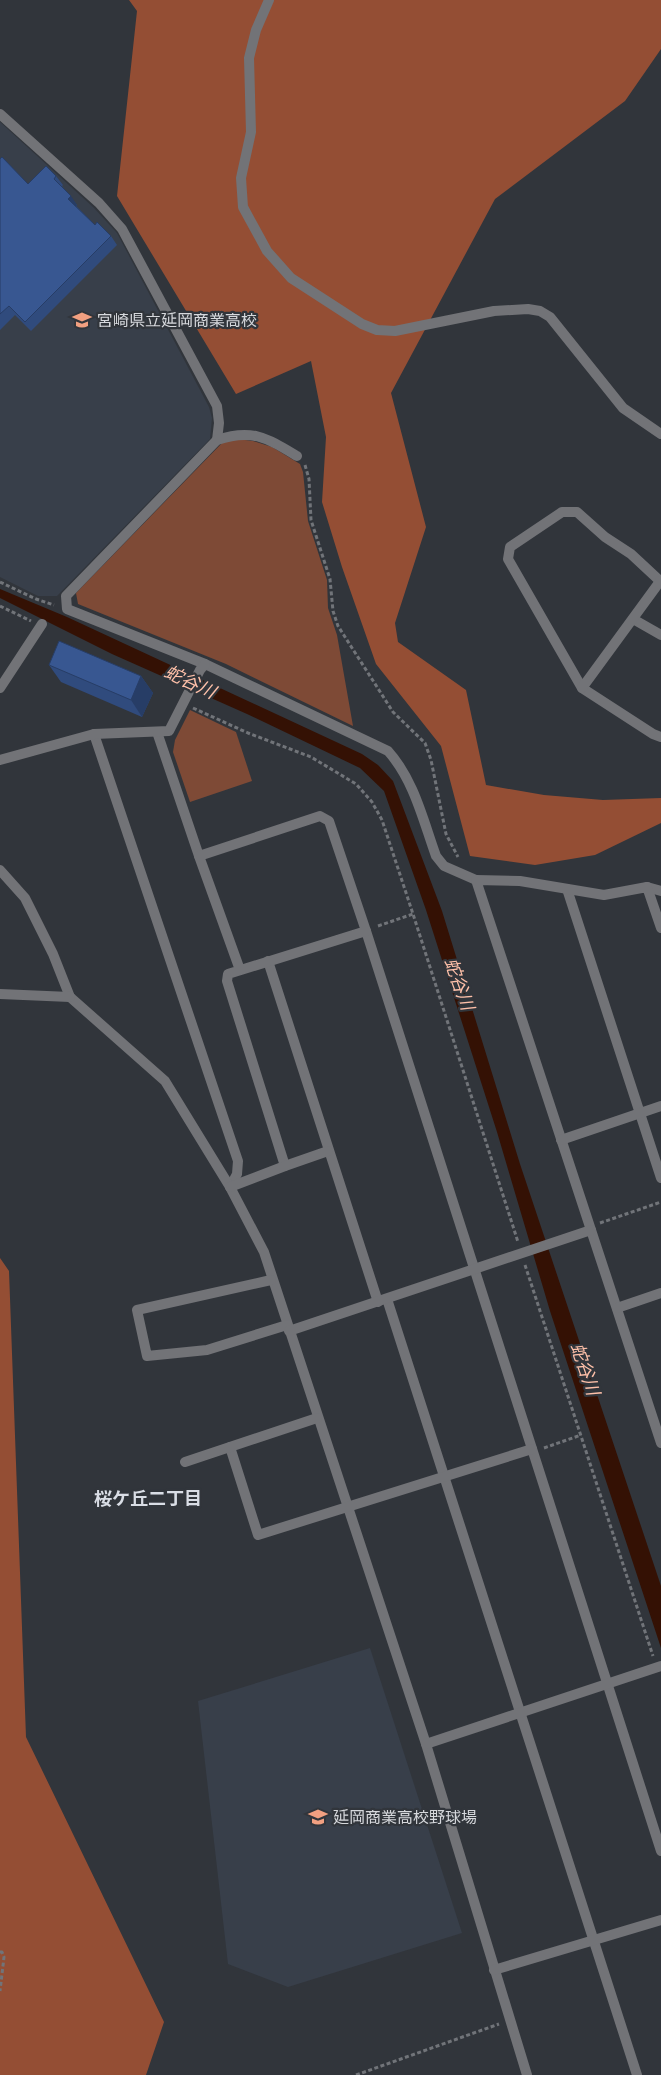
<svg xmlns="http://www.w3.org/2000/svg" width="661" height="2075" font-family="'Source Sans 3','Noto Sans JP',sans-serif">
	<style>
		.built { fill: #383f4a }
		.green { fill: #7e4a36 }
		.forest { fill: #944e34 }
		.water { fill: #341104 }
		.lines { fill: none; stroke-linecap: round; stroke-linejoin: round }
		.path { stroke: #717479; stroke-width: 3; stroke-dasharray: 4 2.5; stroke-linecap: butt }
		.street { stroke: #727377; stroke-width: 10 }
		.wall { fill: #304b7d }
		.shaded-wall { fill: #273d66 }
		.building { fill: #385791; stroke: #273d66 }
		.labels { text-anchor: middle; stroke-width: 4.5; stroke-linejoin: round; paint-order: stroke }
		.poi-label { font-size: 16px; fill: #d6d8dc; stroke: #31353b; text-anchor: start }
		.water-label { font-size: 18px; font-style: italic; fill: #fec0a9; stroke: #31353b }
		.neighbourhood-label { font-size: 18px; font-weight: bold; fill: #d9dde5; stroke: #31353b }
	</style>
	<rect width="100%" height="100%" fill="#31353b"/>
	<g class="built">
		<polygon points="0,122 94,208 117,233 209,407 212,418 210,439 57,596 38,596 0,577"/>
		<polygon points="370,1648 462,1933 288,1987 228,1964 198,1701"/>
	</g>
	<g class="green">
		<polygon points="237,439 253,441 272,447 300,464 303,472 308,521 327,580 328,608 337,635 353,726 226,664 78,604 76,593 223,442"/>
		<polygon points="190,710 236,732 252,781 190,802 173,752 175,740"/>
	</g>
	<g class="forest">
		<polygon points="129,0 661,0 661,49 625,101 495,199 391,393 426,527 395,623 398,642 466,690 486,785 544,795 603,800 661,798 661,823 595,855 535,865 470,856 441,746 376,664 342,567 322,502 326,437 311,361 236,394 117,196 137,11"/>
		<polygon points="0,1258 9,1271 26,1737 164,2022 146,2075 0,2075"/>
	</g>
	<polygon class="water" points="0,589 67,617 362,754 378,765 393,781 442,911 520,1164 661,1586 661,1648 550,1311 497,1132 426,910 384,791 360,768 247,714 112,654 0,598"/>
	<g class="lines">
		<g class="path">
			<polyline points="305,465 309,479 311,520 330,579 333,611 338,626 393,712 425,743 431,760 446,834 458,857"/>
			<polyline points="0,582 36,599 54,605"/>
			<polyline points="0,606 31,621"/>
			<polyline points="193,708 248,733 311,757 356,784 372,802 382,820 413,914 518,1242"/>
			<polyline points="378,926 413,914"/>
			<polyline points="600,1223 661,1202"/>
			<polyline points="525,1265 653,1656"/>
			<polyline points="544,1448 581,1435"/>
			<polyline points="0,1952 2,1952 4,1957 0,1991"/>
			<polyline points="356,2075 499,2024"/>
		</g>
		<g class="street">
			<polyline points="269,0 256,30 249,58 251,132 241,178 243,207 267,251 291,278 362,324 377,330 395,331 494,311 528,309 540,311 550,317 623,408 661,434"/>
			<polyline points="0,114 99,203 122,229 217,406 219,423 217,440"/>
			<path d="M297,456C267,438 252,428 217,440L66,596L67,609L205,664L388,751C414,780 423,820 436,856L444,866L476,880"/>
			<polyline points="660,581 631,554 605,537 577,512 562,512 510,547 508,559 582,688 653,734 661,737"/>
			<polyline points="633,619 661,635"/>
			<polyline points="0,688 42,624"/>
			<polyline points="582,688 661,580"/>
			<polyline points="157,732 199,856"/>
			<polyline points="94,734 238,1161 237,1174 230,1187"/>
			<polyline points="0,760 94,734 169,731 200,670 205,664"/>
			<polyline points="0,870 25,898 53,954 70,997 165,1081 230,1187 264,1252 426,1744 527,2075"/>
			<polyline points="647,887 661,891"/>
			<polyline points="567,889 661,1178"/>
			<polyline points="661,928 647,887 604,895 520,881 476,880 661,1443"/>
			<polyline points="366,931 661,1851"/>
			<polyline points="268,961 378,1302"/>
			<polyline points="240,970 199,856 320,816 329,821 366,931 228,974 227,981 285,1166"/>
			<polyline points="0,994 70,997"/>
			<polyline points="561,1140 661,1106"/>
			<polyline points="230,1187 285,1166 328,1151"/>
			<polyline points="271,1280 137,1310 147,1356 207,1350 287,1325"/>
			<polyline points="387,1299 637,2075"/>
			<polyline points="617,1308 661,1293"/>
			<polyline points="289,1331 591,1230"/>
			<polyline points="230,1447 258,1535 532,1449"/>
			<polyline points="185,1462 317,1418"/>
			<polyline points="426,1744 661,1666"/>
			<polyline points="494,1970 661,1920"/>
		</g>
	</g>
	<g class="wall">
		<polygon points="0,159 28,184 56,176 63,185 62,186 77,205 76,206 95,225 111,236 117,245 31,331 15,315 0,330"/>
		<polygon points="49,665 141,676 153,693 142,717 61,682"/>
	</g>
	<g class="shaded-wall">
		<polygon points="71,196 77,205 75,208 68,199"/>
		<polygon points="141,676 153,693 142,717 131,700"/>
	</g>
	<g class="building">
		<polygon points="2,157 28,184 46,166 56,176 54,179 71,196 68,199 95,225 97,222 111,236 25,322 9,306 0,314 0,159"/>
		<polygon points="59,641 141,676 131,700 49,665"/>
	</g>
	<defs>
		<g id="school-bare" transform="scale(1.5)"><path d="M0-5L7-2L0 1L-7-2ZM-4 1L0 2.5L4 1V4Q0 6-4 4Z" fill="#f2a081" stroke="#31353b" stroke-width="2.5" paint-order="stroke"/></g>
	</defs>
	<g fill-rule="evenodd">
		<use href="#school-bare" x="82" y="320"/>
		<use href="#school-bare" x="318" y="1817"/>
	</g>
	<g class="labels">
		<g class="poi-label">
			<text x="97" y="326">宮崎県立延岡商業高校</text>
			<text x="333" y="1823">延岡商業高校野球場</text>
		</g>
		<g class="water-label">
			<text transform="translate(190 682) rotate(25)" y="6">蛇谷川</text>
			<text transform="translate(459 984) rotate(70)" y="6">蛇谷川</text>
			<text transform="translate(585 1369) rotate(71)" y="6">蛇谷川</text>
		</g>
		<g class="neighbourhood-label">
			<text x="148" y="1505">桜ケ丘二丁目</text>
		</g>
	</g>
</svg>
